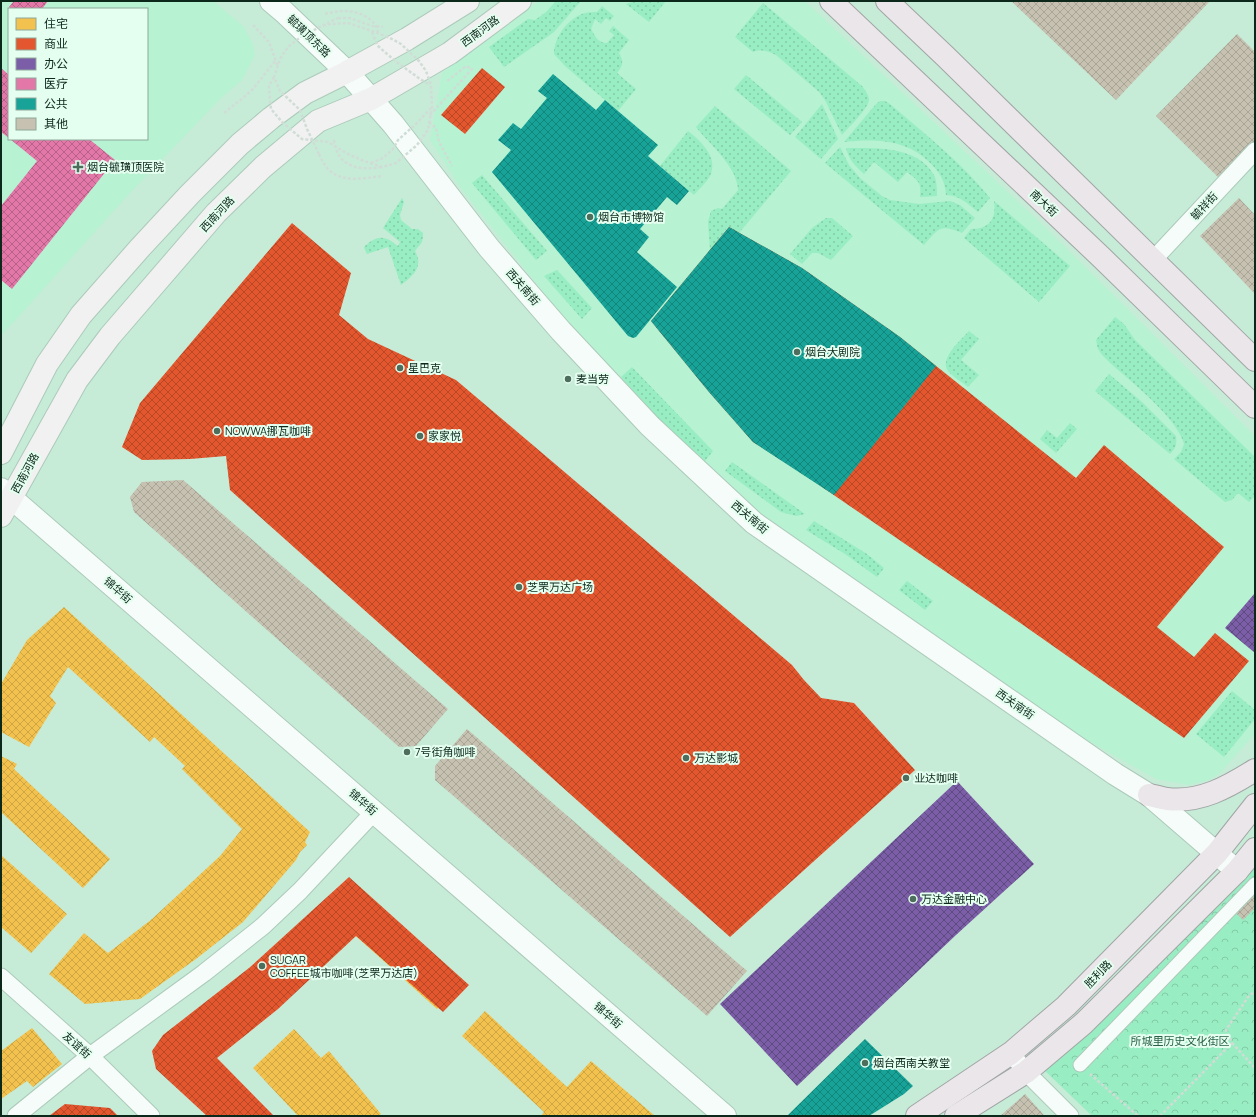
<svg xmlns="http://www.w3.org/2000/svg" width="1256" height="1117" font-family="Manrope,'Noto Sans SC',sans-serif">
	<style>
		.built { fill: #b7f2d2; fill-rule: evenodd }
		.grass { fill: url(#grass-dots) }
		.park { fill: url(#park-crowns) }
		.homes { fill: url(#homes-cross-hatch) }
		.shops { fill: url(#shops-cross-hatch) }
		.offices { fill: url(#offices-cross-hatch) }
		.health { fill: url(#health-cross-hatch) }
		.public { fill: url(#public-cross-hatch) }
		.building { fill: url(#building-cross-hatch) }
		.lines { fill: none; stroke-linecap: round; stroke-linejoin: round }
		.pedestrian-casing { stroke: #accaba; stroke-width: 15 }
		.minor-casing { stroke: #accaba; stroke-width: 19 }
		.tertiary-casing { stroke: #accaba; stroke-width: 24 }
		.secondary-casing { stroke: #accaba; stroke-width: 24 }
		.primary-casing { stroke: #a1a5a5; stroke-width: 24 }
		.path { stroke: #d0ddd6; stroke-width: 2.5; stroke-dasharray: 3 2; stroke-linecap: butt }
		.pedestrian { stroke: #f6fcf9; stroke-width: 13 }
		.minor { stroke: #f6fcf9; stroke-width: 17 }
		.tertiary { stroke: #f6fcf9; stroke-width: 22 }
		.secondary { stroke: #f0f1f0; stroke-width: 22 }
		.primary { stroke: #eae6e9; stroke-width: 22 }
		.path-bridge { stroke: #d0ddd6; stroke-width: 2.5; stroke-dasharray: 3 2; stroke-linecap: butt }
		.poi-dot { fill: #4d6d5d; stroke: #e4feef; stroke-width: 1.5 }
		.labels { text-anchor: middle; stroke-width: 4; stroke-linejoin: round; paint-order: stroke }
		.street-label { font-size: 11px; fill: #0c281b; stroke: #e4feef }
		.poi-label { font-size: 11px; fill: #0c281b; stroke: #e4feef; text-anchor: start }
		.park-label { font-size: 11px; fill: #2b6046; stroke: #e4feef }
	</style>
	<defs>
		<pattern id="grass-dots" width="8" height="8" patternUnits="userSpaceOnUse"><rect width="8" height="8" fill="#99edc3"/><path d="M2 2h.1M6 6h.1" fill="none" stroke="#83cba7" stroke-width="1.8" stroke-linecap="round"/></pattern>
		<pattern id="park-crowns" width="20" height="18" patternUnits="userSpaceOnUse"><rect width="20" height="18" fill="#99edc3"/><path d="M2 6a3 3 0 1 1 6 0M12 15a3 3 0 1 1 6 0" fill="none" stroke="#83cba7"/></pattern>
		<pattern id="homes-cross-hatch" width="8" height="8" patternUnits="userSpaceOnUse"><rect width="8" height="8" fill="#f2c14e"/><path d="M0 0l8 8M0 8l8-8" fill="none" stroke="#cea644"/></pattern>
		<pattern id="shops-cross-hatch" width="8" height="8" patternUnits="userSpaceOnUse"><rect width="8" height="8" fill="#e4572e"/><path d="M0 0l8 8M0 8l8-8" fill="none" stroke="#b74826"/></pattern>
		<pattern id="offices-cross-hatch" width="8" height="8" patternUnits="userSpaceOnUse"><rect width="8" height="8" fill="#7b5ea7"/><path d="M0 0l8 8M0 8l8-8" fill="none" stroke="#5d4a7f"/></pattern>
		<pattern id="health-cross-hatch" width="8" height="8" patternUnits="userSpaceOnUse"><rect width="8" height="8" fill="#e377a8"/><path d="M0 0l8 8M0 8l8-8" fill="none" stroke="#b66288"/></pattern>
		<pattern id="public-cross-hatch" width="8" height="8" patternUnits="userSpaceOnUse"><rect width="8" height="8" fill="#17a398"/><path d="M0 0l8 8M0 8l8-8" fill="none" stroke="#13857b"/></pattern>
		<pattern id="building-cross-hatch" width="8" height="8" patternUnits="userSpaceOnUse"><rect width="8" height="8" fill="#c6c1b0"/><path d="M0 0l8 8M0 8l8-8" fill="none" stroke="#a9a697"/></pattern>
	</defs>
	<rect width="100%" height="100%" fill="#c6ecd7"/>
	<g class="built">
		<path d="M1,1H213L243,26L253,44L255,55L242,80L221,98L128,195L1,336ZM9,9H147V139H9Z"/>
		<polygon points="539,1 805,1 1045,227 1255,436 1255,734 1220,773 1209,780 1189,785 1156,779 1039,713 772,526 672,440 573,330 460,187 430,140 442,73 496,32"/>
	</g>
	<g class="grass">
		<polygon points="556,1 581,1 554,32 504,67 489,47 528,19 535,20 546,12"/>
		<polygon points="635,1 666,1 649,22 626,4"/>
		<path d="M763,3L862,86C865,90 869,95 869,100C868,109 848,128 842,135L825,100L819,92L776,55C768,51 761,49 753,52L735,37Z"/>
		<path d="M602,6L614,16L610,21L606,18L601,24L595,19L591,29C595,36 598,43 607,43L614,35L609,31L613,26L629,40L619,53C624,61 623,66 617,73L636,89L618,111L565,66L554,54C554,37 568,18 585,13C589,12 593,12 597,12Z"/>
		<polygon points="746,75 802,122 790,135 734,89"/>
		<path d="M880,101H885L890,104C925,134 962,163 990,198L978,212C968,204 959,195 946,195C945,180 939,171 928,161C905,139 874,139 844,142L876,104Z"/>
		<polygon points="822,104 838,139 821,159 795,137"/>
		<path d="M715,106L791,171L739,233L728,227L710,250L708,222L711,211L718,208L722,209L738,190C737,166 710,145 696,127Z"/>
		<path d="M688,131C701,141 719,158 710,176C707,182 699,189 694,195L660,166Z"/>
		<path d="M840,147L849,165L860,178L882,196L890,200L919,204L950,201L960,205L975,218L962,233C940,224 939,228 924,245L825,163Z"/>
		<path d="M846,148C874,148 917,145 934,175C937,181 937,189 937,196L920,197C922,182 918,181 907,172L898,182L874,162L864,174C855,166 849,160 846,148Z"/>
		<polygon points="482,175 547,251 536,260 472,183"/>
		<path d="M402,198L404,202L400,215L401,220L412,229H418L423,233C423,244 421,243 415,251C424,267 413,276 401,285L388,247L367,254L365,250L364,247C370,241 378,235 387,239C391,240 395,244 398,246L400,242L383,228Z"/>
		<path d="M994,201L1070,266L1039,302L964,238L971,229C989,229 997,219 994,201Z"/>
		<polygon points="826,218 832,218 853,236 831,260 818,253 812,253 802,264 790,254 812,228"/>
		<polygon points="557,270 592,308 582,319 544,276"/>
		<path d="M1115,317L1124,324L1135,340L1255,457V496L1249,502L1238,493L1232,500L1225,502L1174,459L1181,452L1184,444C1178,421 1142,391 1124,375C1116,368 1103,358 1098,349C1097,346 1097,343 1096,340Z"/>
		<path d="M969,331L979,339L961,360L979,375L968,387C963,383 952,376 948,371C939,358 961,340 969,331Z"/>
		<polygon points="632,367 713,451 705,461 660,421 621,377"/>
		<path d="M1109,374L1142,402L1176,436C1177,444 1176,448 1170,454L1095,391Z"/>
		<polygon points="1070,423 1077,429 1056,453 1040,439 1047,430 1057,438"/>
		<polygon points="732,462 805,514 796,516 781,512 725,471"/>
		<polygon points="814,521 867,554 884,568 877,577 845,554 806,530"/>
		<polygon points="907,581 933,601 925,610 899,590"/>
		<polygon points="1232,691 1255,710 1255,719 1224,757 1196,734"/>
	</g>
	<polygon class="park" points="1255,860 1255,1116 1092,1116 1042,1068"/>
	<g class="homes">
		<polygon points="64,607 310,832 305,842 307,845 300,852 296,860 243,922 196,959 140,999 85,1004 49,974 84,933 108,953 152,919 220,856 242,829 182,769 185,766 154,737 150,742 68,667 50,696 56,703 29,747 1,732 1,684 27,640"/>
		<polygon points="1,756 17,764 14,769 110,859 83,888 1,812"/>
		<polygon points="1,855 67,914 31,953 1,927"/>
		<polygon points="351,882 462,982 437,1009 327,910"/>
		<polygon points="485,1011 567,1087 591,1061 655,1116 541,1116 544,1112 462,1036"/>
		<polygon points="32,1028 62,1064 33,1087 27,1081 1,1099 1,1051"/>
		<polygon points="294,1029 321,1058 329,1051 381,1114 378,1116 298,1116 253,1068"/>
	</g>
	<g class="shops">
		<polygon points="482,68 505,87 465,134 441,115"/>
		<polygon points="292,223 351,273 339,315 368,339 456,380 792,665 804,680 821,698 854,703 915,770 730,937 230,490 226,456 190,459 142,460 122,447 140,403"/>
		<polygon points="729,227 802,268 900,337 1076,478 1104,445 1224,547 1157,627 1194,657 1215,633 1249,661 1184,738 1003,611 806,476 753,442 709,392 651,321"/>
		<polygon points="349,877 469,985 443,1012 356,936 278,1009 217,1058 274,1116 207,1116 156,1069 152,1051 163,1035 249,968"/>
		<polygon points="65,1104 110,1108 118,1116 49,1116"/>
	</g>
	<g class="offices">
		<polygon points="1255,593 1255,653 1225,628"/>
		<polygon points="957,781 1034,864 956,935 797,1086 720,1004"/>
	</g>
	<g class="health">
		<polygon points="14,1 48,1 42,9 11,9 9,7"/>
		<polygon points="1,68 9,75 9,138 1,132"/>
		<polygon points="10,139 89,139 115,160 12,289 1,280 1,206 37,161"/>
	</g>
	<g class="public">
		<polygon points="553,74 596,110 605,100 658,145 648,156 689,191 677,205 667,197 640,229 649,237 637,252 677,287 636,337 633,338 628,336 492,172 511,150 498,140 513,123 521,129 547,98 538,91"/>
		<polygon points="729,227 802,268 900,337 936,366 834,495 753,442 709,392 651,321"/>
		<polygon points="865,1039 913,1086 904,1094 869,1116 787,1116"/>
	</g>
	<g class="building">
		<polygon points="1011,1 1210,1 1116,100"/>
		<polygon points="1237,34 1255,52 1255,143 1220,179 1156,116"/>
		<polygon points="1239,198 1255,215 1255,294 1200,236"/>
		<polygon points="183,480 448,709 416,746 399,747 134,512 130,497 142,482"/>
		<polygon points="467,729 747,971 707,1016 435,780 435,766"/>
		<polygon points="1255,876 1255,908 1243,920 1227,904"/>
		<polygon points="1025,1094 1045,1116 1000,1116"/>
	</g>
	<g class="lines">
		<g class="pedestrian-casing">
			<polyline id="pedestrian" points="1080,1065 1255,884"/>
		</g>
		<g class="minor-casing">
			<g id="minor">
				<polyline points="1153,260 1255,151"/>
				<polyline points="1,977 90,1056 151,1116"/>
				<polyline points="1011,1053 1026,1072 1070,1116"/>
				<polyline points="16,1116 90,1056 204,973 263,926 300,891 374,812"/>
			</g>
		</g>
		<g class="tertiary-casing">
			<g id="tertiary">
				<polyline points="271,1 284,12 347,72 371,99 393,124 489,248 561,331 650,426 754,523 1115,774 1149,795 1237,871"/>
				<polyline points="1,489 725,1116"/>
			</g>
		</g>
		<g class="secondary-casing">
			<g id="secondary">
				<polyline points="1,453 47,364 81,315 139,249 190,194 240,144 271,118 305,93 347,72 407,39 468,1"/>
				<polyline points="1,516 77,380 110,336 216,213 263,167 318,121 371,99 450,53 520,1"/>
			</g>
		</g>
		<g class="primary-casing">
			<g id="primary">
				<polyline points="831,1 1101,257 1255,407"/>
				<polyline points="887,1 945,56 1255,360"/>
				<path d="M1149,795C1155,796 1161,798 1167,799C1200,803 1228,787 1255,770"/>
				<polyline points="917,1116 1011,1053 1066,1006 1217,853 1255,805"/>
				<polyline points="956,1116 1026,1072 1084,1023 1237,871 1255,849"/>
			</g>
		</g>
		<g class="path">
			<path d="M325,14C341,10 354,9 368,18C374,22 377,26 378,33"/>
			<polyline points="338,18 350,18 372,26 383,27"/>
			<polyline points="253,25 269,42 278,67"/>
			<polyline points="224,113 244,97 253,89 276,60"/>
			<polyline points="430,115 472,69 466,66 446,82"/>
			<polyline points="429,122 436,128 439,142 452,166"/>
			<path d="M334,140C337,167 359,171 382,167"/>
			<path d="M319,154C321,159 324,164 327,168C341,184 365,178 382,176"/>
			<polyline points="1232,1043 1255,1068"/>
			<polyline points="1090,1074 1138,1116"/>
			<polyline points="1160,1116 1232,1043 1226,1030 1248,997 1255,991"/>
		</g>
		<use href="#pedestrian" class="pedestrian"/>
		<use href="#minor" class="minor"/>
		<use href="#tertiary" class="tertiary"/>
		<use href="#secondary" class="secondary"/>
		<use href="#primary" class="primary"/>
		<g class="path-bridge">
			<polyline points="372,32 377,45 387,54 398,63 420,79 430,85"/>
			<polyline points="274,77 269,86 270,100 271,109 282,122 302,139 328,142 348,154 364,161 382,167 396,163 417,145 428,130 432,107 431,85 426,71 419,61 401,44 390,38 372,31 348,23 331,24 321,26"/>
			<polyline points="319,154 307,129 300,110 280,91 274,77 280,59 288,47 302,36 338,18"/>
			<polyline points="371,163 383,158 393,149 398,140 417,123 431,108"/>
		</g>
	</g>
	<g class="poi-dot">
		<path d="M76 161h4v4h4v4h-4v4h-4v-4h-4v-4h4z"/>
		<circle cx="590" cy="217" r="4"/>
		<circle cx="797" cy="352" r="4"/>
		<circle cx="400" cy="368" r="4"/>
		<circle cx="568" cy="379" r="4"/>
		<circle cx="217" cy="431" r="4"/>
		<circle cx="420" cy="436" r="4"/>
		<circle cx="519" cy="587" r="4"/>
		<circle cx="407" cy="752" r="4"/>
		<circle cx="686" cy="758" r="4"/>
		<circle cx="906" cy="778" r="4"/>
		<circle cx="913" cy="899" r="4"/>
		<circle cx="262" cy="966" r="4"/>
		<circle cx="865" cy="1063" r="4"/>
	</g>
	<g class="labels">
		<g class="street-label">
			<text transform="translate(480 31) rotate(-36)" y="4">西南河路</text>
			<text transform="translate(309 36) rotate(44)" y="4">毓璜顶东路</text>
			<text transform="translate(1044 203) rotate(43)" y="4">南大街</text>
			<text transform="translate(1204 206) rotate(-47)" y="4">毓祥街</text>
			<text transform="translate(217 214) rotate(-47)" y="4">西南河路</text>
			<text transform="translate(523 287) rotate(49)" y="4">西关南街</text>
			<text transform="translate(25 473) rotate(-61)" y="4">西南河路</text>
			<text transform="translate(750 517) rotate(40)" y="4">西关南街</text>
			<text transform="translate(118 590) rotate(41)" y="4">锦华街</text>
			<text transform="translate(1015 704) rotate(35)" y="4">西关南街</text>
			<text transform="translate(363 802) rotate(41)" y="4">锦华街</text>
			<text transform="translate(1098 974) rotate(-46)" y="4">胜利路</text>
			<text transform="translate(608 1015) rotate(41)" y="4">锦华街</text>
			<text transform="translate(77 1045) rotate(42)" y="4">友谊街</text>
		</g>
		<g class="poi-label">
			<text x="87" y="171">烟台毓璜顶医院</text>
			<text x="598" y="221">烟台市博物馆</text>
			<text x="805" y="356">烟台大剧院</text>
			<text x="408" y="372">星巴克</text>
			<text x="576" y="383">麦当劳</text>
			<text x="225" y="435">NOWWA挪瓦咖啡</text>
			<text x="428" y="440">家家悦</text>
			<text x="527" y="591">芝罘万达广场</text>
			<text x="415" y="756">7号街角咖啡</text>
			<text x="694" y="762">万达影城</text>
			<text x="914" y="782">业达咖啡</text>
			<text x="921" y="903">万达金融中心</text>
			<text x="270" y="964">SUGAR<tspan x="270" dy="13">COFFEE城市咖啡(芝罘万达店)</tspan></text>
			<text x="873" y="1067">烟台西南关教堂</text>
		</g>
		<g class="park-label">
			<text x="1180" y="1045">所城里历史文化街区</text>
		</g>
	</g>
	<rect width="1256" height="1117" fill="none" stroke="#0c281b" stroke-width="4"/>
	<rect x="8" y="8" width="140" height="132" fill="#e4feef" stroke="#8ea89a"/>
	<rect x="16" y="18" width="20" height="12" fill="#f2c14e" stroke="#8ea89a"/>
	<text x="44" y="28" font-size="12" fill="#0c281b">住宅</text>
	<rect x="16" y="38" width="20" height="12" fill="#e4572e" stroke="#8ea89a"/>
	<text x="44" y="48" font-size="12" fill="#0c281b">商业</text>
	<rect x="16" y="58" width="20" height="12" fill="#7b5ea7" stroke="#8ea89a"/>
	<text x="44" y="68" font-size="12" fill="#0c281b">办公</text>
	<rect x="16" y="78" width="20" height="12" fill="#e377a8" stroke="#8ea89a"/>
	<text x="44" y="88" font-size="12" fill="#0c281b">医疗</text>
	<rect x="16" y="98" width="20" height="12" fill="#17a398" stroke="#8ea89a"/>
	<text x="44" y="108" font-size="12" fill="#0c281b">公共</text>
	<rect x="16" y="118" width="20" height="12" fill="#c6c1b0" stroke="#8ea89a"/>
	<text x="44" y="128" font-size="12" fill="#0c281b">其他</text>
</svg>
